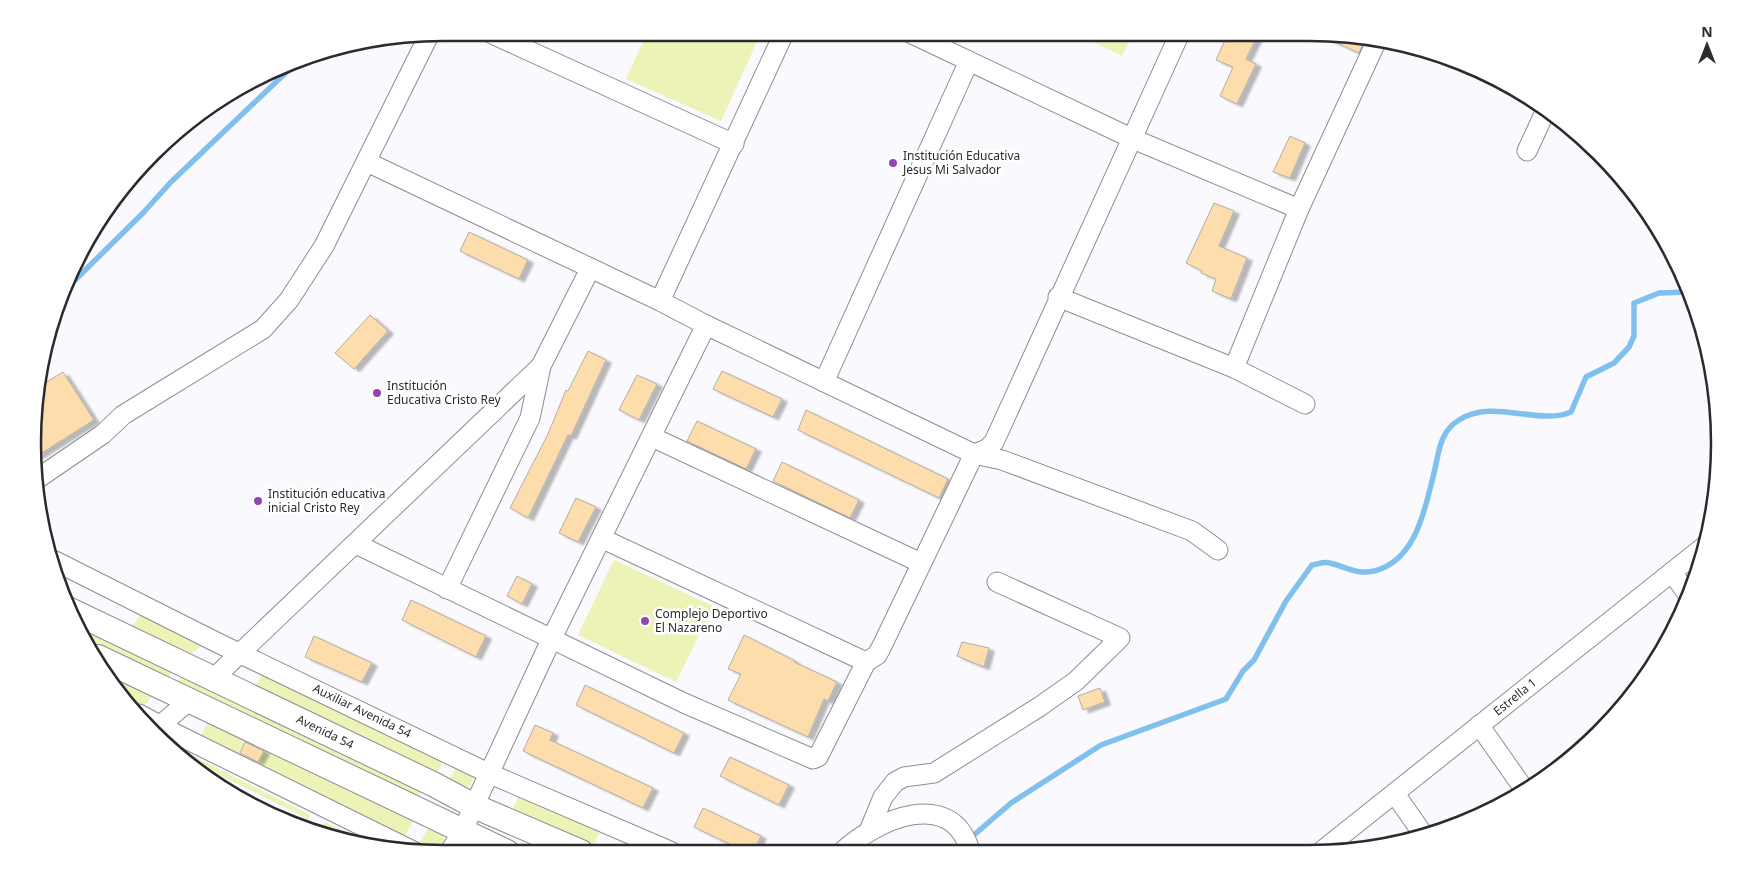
<svg xmlns="http://www.w3.org/2000/svg" width="1752" height="886" font-family="'Noto Sans',sans-serif">
	<style>
		.green { fill: #edf2b6 }
		.lines { fill: none; stroke-linecap: round; stroke-linejoin: round }
		.stream { stroke: #81c0ed; stroke-width: 5.5 }
		.building { fill: #feddad; stroke: #b1ada6; filter: url(#shadow) }
		.minor-casing { stroke: #8c8e95; stroke-width: 21 }
		.major-casing { stroke: #8c8e95; stroke-width: 26 }
		.minor { stroke: #fff; stroke-width: 19 }
		.major { stroke: #fff; stroke-width: 24 }
		.poi-dot { fill: #9343b2; stroke: #fff; stroke-width: 2 }
		.labels { text-anchor: middle; stroke-width: 5; stroke-linejoin: round; paint-order: stroke }
		.poi-label { font-size: 12px; fill: #2b2b2e; stroke: #fff; text-anchor: start }
		.street-label { font-size: 12px; fill: #2b2b2e; stroke: #fff }
		.rim { fill: none; stroke: #2b2b2e; stroke-width: 2.5 }
	</style>
	<defs>
		<filter id="shadow"><feDropShadow dx="5.5" dy="3" stdDeviation="1" flood-color="#0004"/></filter>
	</defs>
	<rect width="100%" height="100%" fill="#fafafe"/>
	<g class="green">
		<polygon points="647,33 761,33 721,121 626,79"/>
		<polygon points="1074,33 1133,33 1122,56"/>
		<polygon points="614,560 713,606 676,682 578,635"/>
		<polygon points="142,613 204,645 188,655 131,627"/>
		<polygon points="75,624 175,670 166,679 87,641"/>
		<polygon points="108,671 154,693 143,708 131,702"/>
		<polygon points="263,673 444,760 436,775 255,687"/>
		<polygon points="183,675 421,790 416,800 175,684"/>
		<polygon points="209,720 247,739 239,755 201,736"/>
		<polygon points="173,746 310,815 308,819 193,762"/>
		<polygon points="265,747 414,820 405,836 258,764"/>
		<polygon points="456,766 471,774 473,778 470,786 462,788 449,781"/>
		<polygon points="520,795 600,830 594,846 511,811"/>
		<polygon points="325,822 376,846 355,842 323,826"/>
		<polygon points="429,827 444,835 445,842 442,847 431,848 419,843"/>
	</g>
	<g class="lines">
		<g class="stream">
			<polyline points="69,286 143,213 171,182 297,62"/>
			<path d="M951,851L967,841L1011,803L1101,745L1226,699L1243,671L1254,660L1286,601L1312,565C1318,564 1325,561 1330,563C1346,567 1358,575 1374,571C1416,561 1425,509 1434,473C1439,453 1439,432 1459,420C1493,398 1538,426 1571,412L1586,377L1614,363L1629,347L1634,336V303L1659,293L1689,292"/>
		</g>
	</g>
	<g class="building">
		<polygon points="1228,33 1259,33 1246,59 1256,64 1237,104 1220,96 1233,67 1216,60"/>
		<polygon points="1323,33 1336,33 1365,38 1359,53 1322,36"/>
		<polygon points="1290,136 1305,143 1290,178 1273,172"/>
		<polygon points="1214,203 1234,211 1219,246 1247,258 1231,299 1212,291 1216,279 1201,273 1202,271 1186,263"/>
		<polygon points="469,232 528,260 519,279 460,251"/>
		<polygon points="370,315 388,331 354,369 335,353"/>
		<polygon points="588,351 606,360 571,436 568,435 528,518 510,508 548,434 566,390 568,391"/>
		<polygon points="722,371 782,399 773,417 713,389"/>
		<polygon points="63,372 94,420 37,456 40,386"/>
		<polygon points="637,375 657,384 639,420 619,410"/>
		<polygon points="806,410 948,479 939,498 798,430"/>
		<polygon points="697,421 756,449 746,469 687,441"/>
		<polygon points="782,462 859,500 850,518 773,481"/>
		<polygon points="576,498 596,507 578,542 559,533"/>
		<polygon points="517,576 532,584 522,604 507,596"/>
		<polygon points="411,600 486,636 476,657 402,620"/>
		<polygon points="744,635 795,661 794,662 837,682 828,701 824,699 808,737 728,700 741,674 728,669"/>
		<polygon points="314,636 372,663 362,682 305,657"/>
		<polygon points="962,642 989,648 984,667 957,656"/>
		<polygon points="585,685 684,733 674,753 576,705"/>
		<polygon points="1100,688 1105,702 1083,710 1078,696"/>
		<polygon points="535,725 553,733 550,740 653,788 643,808 523,751"/>
		<polygon points="245,742 264,751 258,762 240,753"/>
		<polygon points="730,757 789,785 779,805 720,776"/>
		<polygon points="703,808 761,836 753,852 746,852 694,827"/>
	</g>
	<g class="lines">
		<g class="minor-casing">
			<g id="minor">
				<polyline points="490,33 734,144"/>
				<polyline points="910,33 1131,138 1299,209"/>
				<polyline points="1527,151 1546,110"/>
				<polyline points="367,162 660,301 706,325 974,454 1002,460 1192,531 1218,550"/>
				<polyline points="1058,297 1234,368 1305,404"/>
				<polyline points="660,301 784,33"/>
				<polyline points="1234,368 1299,209 1377,40"/>
				<polyline points="824,382 969,61"/>
				<polyline points="652,437 921,563"/>
				<polyline points="37,479 103,434 123,415 263,329 289,300 324,246 429,35"/>
				<polyline points="603,539 866,662"/>
				<polyline points="356,544 684,703 813,759 818,757 866,662 877,655 881,648 974,454 987,449 994,442 1180,33"/>
				<polyline points="55,561 216,642 488,773 672,852"/>
				<polyline points="1672,572 1688,595"/>
				<polyline points="447,589 530,418 541,366"/>
				<polyline points="214,678 541,366 590,269"/>
				<polyline points="139,714 178,735 417,853"/>
				<polyline points="1479,725 1524,789"/>
				<polyline points="152,732 189,701"/>
				<polyline points="1395,794 1423,834"/>
				<polyline points="869,831 883,797 895,782 904,777 934,773 1039,707 1076,681 1120,638 997,582"/>
				<polyline points="1323,850 1706,545"/>
				<path d="M843,851C876,820 952,786 970,851"/>
				<polyline points="449,853 462,832 551,640 706,325"/>
			</g>
		</g>
		<g class="major-casing">
			<g id="major">
				<polyline points="70,610 435,785 474,806 581,852"/>
				<polyline points="98,657 507,852"/>
			</g>
		</g>
		<use href="#minor" class="minor"/>
		<use href="#major" class="major"/>
	</g>
	<g class="poi-dot">
		<circle cx="893" cy="163" r="5"/>
		<circle cx="377" cy="393" r="5"/>
		<circle cx="258" cy="501" r="5"/>
		<circle cx="645" cy="621" r="5"/>
	</g>
	<g class="labels">
		<g class="poi-label">
			<text x="903" y="160">Institución Educativa<tspan x="903" dy="14">Jesus Mi Salvador</tspan></text>
			<text x="387" y="390">Institución<tspan x="387" dy="14">Educativa Cristo Rey</tspan></text>
			<text x="268" y="498">Institución educativa<tspan x="268" dy="14">inicial Cristo Rey</tspan></text>
			<text x="655" y="618">Complejo Deportivo<tspan x="655" dy="14">El Nazareno</tspan></text>
		</g>
		<g class="street-label">
			<text transform="translate(1515 697) rotate(-39)" y="4">Estrella 1</text>
			<text transform="translate(362 711) rotate(26)" y="4">Auxiliar Avenida 54</text>
			<text transform="translate(325 732) rotate(26)" y="4">Avenida 54</text>
		</g>
	</g>
	<path d="M0 0H1752V886H0ZM443 41H1309A402 402 0 0 1 1711 443V443A402 402 0 0 1 1309 845H443A402 402 0 0 1 41 443V443A402 402 0 0 1 443 41Z" fill="#fff" fill-rule="evenodd"/>
	<path class="rim" d="M443 41H1309A402 402 0 0 1 1711 443V443A402 402 0 0 1 1309 845H443A402 402 0 0 1 41 443V443A402 402 0 0 1 443 41Z"/>
	<g transform="translate(1707 45)" stroke="#ffffff" stroke-width="4" paint-order="stroke">
	<path d="M0-4L9 19L0 12L-9 19Z" fill="#2b2b2e"/>
	<text y="-8" font-size="14" font-weight="bold" text-anchor="middle" fill="#2b2b2e">N</text>
	</g>
</svg>
